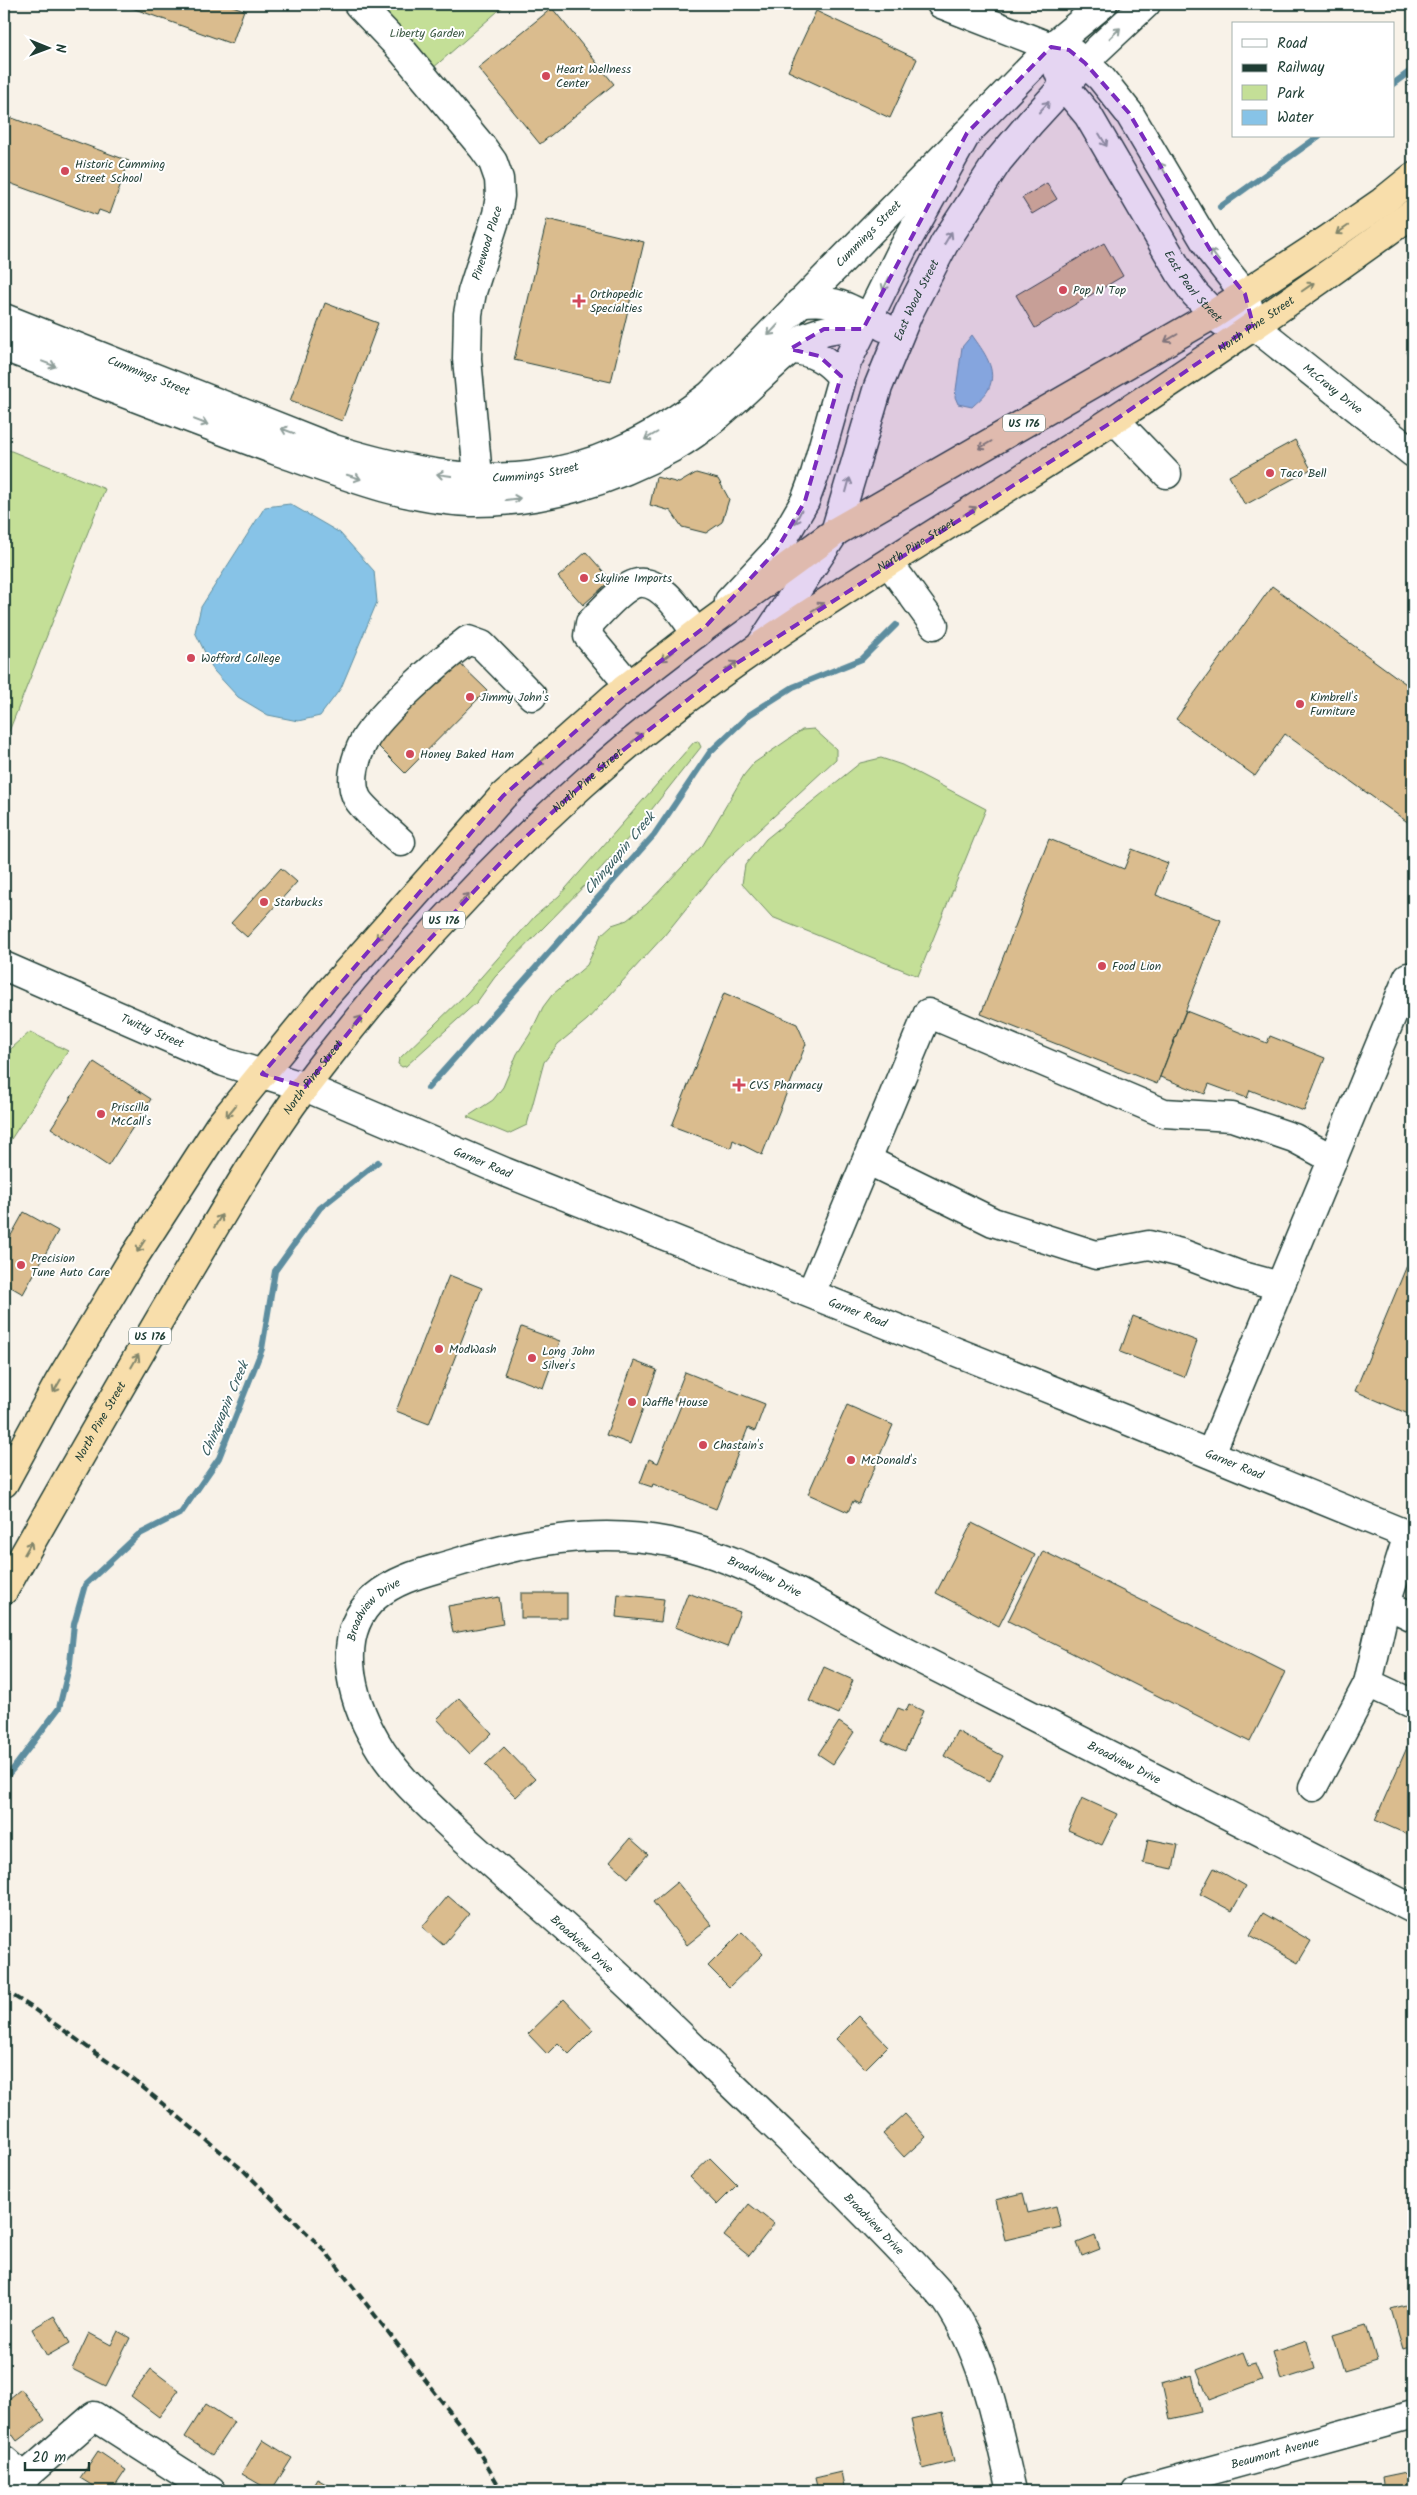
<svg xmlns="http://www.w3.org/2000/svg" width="1417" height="2495" font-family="Kalam,sans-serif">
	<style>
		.green { fill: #c4df97; stroke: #728e66 }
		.water { fill: #87c3e7; stroke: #5d8d9f }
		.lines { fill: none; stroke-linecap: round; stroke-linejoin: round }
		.stream { stroke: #5d8d9f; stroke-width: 6 }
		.building { fill: #dabc8e; stroke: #1f3d34 }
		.minor-casing { stroke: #1f3d34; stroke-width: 31 }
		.highway-casing { stroke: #1f3d34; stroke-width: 31 }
		.minor { stroke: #fff; stroke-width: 28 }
		.highway { stroke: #f8deab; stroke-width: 28 }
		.rail { stroke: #1f3d34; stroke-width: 4; stroke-dasharray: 8 4; stroke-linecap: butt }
		.oneway { stroke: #8f9e9a }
		.oneway2 { stroke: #81856a }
		.marked { fill: #7b2cbf; fill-opacity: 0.2; stroke: #7b2cbf; stroke-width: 4; stroke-dasharray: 10 6; stroke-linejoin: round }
		.poi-dot { fill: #d1495b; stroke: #fff; stroke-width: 2 }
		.labels { text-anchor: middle; stroke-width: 4; stroke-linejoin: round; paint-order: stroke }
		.shield { fill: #fff; stroke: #627771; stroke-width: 1 }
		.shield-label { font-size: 11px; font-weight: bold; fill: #1f3d34 }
		.park-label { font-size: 12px; fill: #405d48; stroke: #fff }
		.poi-label { font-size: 12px; fill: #1f3d34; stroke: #fff; text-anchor: start }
		.street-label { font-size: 12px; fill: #1f3d34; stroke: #fff }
		.water-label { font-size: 14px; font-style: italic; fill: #395e61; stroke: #fff }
	</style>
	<rect width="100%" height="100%" fill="#f8f2e8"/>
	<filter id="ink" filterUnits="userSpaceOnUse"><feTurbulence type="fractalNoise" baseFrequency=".02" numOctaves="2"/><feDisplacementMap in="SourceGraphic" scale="10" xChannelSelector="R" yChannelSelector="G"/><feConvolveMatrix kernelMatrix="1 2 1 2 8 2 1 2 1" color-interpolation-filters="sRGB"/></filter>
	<g filter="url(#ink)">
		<g class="green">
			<polygon points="360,4 506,4 424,76"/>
			<polygon points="4,448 105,489 4,744"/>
			<polygon points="814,729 836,749 836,759 721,865 664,936 587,1020 558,1044 544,1062 527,1125 508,1134 467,1117 493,1100 503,1087 517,1054 530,1034 543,1007 552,995 587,965 601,935 612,925 627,920 647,904 703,845 744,775 754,763 802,730"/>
			<polygon points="698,741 701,747 633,833 592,878 495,977 477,1002 406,1066 402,1067 398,1064 399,1059 467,993 535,916 559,896 694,742"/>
			<polygon points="881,758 902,765 986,809 918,976 772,917 742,884 745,865 766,839 860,763"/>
			<polygon points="30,1032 68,1051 4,1150 4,1055"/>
		</g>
		<g class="water">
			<path d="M972,335C983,351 999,370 988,390C985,396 977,402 972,407L958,404L955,397L962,347Z"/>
			<polygon points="290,504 340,533 374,571 377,602 341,688 320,716 298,721 268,715 238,697 214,671 195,632 201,607 265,507"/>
		</g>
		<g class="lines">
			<g class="stream">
				<polyline points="1393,84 1413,69"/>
				<polyline points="1220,207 1319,136"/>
				<polyline points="428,1088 654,835 710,752 749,715 793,687 862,659 896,625"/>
				<polyline points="4,1779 13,1769 59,1708 70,1663 74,1624 85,1585 138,1535 181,1513 219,1458 262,1349 275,1271 320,1208 378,1162"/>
			</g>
		</g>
		<g class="building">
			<polygon points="121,4 227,4 244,10 232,44"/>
			<polygon points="552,8 614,84 540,144 478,68"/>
			<polygon points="816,11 917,59 890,118 788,71"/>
			<polygon points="4,115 129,161 110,214 99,210 97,215 4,181"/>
			<polygon points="1047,183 1057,199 1032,214 1022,198"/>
			<polygon points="547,219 644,242 611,382 514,360"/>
			<polygon points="1104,243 1123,276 1035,328 1016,295"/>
			<polygon points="325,303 378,323 342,421 290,401"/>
			<polygon points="1413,346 1413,361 1406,352"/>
			<polygon points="1295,440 1311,469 1245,505 1229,476"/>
			<polygon points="696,473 718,479 729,499 722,522 706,533 682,527 671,511 650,505 656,477 679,483"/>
			<polygon points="586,552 611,580 583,605 558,577"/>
			<polygon points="1272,586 1413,689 1413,826 1285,734 1255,776 1176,719"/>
			<polygon points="454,658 487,690 405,773 373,741"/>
			<polygon points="1049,839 1124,869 1132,849 1168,863 1156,895 1221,920 1157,1084 981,1014"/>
			<polygon points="281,868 297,882 247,937 231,923"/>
			<polygon points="724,993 797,1024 806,1044 762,1155 733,1140 731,1148 672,1126"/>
			<polygon points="1186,1011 1267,1043 1270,1036 1325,1058 1304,1111 1250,1090 1247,1098 1209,1084 1205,1094 1160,1077"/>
			<polygon points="94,1062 151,1099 108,1166 51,1128"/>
			<polygon points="24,1212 58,1231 23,1294 4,1283 4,1248"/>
			<polygon points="1413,1251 1413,1416 1355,1391"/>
			<polygon points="449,1275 482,1288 429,1424 396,1411"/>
			<polygon points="1133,1316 1197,1341 1184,1377 1120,1352"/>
			<polygon points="521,1327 560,1341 543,1388 504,1374"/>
			<polygon points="634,1361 657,1370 630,1444 606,1435"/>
			<polygon points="685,1372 765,1404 755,1431 748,1428 716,1509 653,1484 652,1487 640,1483 649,1459 658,1463 682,1403 674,1400"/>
			<polygon points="847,1405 893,1425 859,1504 853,1501 848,1512 808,1494"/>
			<polygon points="972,1523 1035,1555 999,1626 936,1593"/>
			<polygon points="1043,1551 1285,1672 1250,1742 1008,1621"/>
			<rect x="521" y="1593" width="46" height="25"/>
			<polygon points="688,1593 740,1612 727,1647 675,1627"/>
			<polygon points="618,1594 664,1599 661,1622 616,1617"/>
			<polygon points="499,1597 503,1624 453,1633 448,1606"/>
			<polygon points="824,1667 853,1680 839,1714 809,1701"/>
			<polygon points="459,1698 492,1733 470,1754 437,1719"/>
			<polygon points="909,1704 923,1711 905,1751 882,1741 898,1708 906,1711"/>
			<polygon points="839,1722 854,1732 833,1764 818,1754"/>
			<polygon points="957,1731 1003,1756 990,1781 944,1756"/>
			<polygon points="1413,1734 1413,1837 1375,1820"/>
			<polygon points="504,1747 535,1779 516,1797 485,1765"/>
			<polygon points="1082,1798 1117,1814 1102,1845 1068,1830"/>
			<polygon points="630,1838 648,1854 628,1878 610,1862"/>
			<polygon points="1148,1839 1178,1845 1173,1869 1143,1863"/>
			<polygon points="1214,1868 1246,1886 1232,1911 1200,1894"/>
			<polygon points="677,1882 712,1925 687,1945 653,1902"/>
			<polygon points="448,1896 469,1914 443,1945 422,1927"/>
			<polygon points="1263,1913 1311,1941 1298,1963 1250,1935"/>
			<polygon points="742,1932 763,1954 729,1987 708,1966"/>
			<polygon points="564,1999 593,2030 569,2054 558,2043 547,2054 528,2034"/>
			<polygon points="859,2016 888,2046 865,2069 836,2039"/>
			<polygon points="905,2114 926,2137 904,2157 883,2134"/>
			<polygon points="710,2158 737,2185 717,2205 690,2177"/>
			<polygon points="1023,2193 1028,2213 1056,2206 1061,2227 1005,2240 995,2200"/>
			<polygon points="749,2204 774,2224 749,2256 724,2236"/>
			<polygon points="1095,2236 1100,2249 1082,2256 1077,2243"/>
			<polygon points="1413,2303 1413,2346 1403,2349 1391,2309"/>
			<polygon points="54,2316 70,2343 47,2356 32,2329"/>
			<polygon points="1366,2325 1377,2361 1344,2371 1333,2335"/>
			<polygon points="118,2331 130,2338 106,2386 72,2369 89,2333 111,2345"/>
			<polygon points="1307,2341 1315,2369 1281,2380 1273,2352"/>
			<polygon points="1243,2352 1248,2365 1255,2363 1262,2380 1209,2400 1197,2370"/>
			<polygon points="151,2369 179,2390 159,2417 131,2396"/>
			<polygon points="1192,2375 1201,2412 1170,2419 1162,2383"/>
			<polygon points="21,2389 45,2420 17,2441 4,2423 4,2403"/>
			<polygon points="206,2404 234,2422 212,2455 185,2437"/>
			<polygon points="942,2413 954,2461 923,2469 911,2420"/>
			<polygon points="263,2440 292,2458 271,2491 242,2474"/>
			<polygon points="98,2451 126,2470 112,2491 101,2491 80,2478"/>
			<polygon points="1411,2471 1413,2491 1384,2491 1382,2477"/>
			<polygon points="841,2472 845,2491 818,2491 815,2478"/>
			<polygon points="317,2479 339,2491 310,2491"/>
			<polygon points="733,2484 735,2491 705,2491"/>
		</g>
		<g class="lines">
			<g class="minor-casing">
				<g id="minor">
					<polyline points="358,4 400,48 483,148 493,162 499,179 500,196 497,214 472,292 468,314 467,359 480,497"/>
					<polyline points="941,4 1051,47 1069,50 1085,63 1101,78 1129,113 1212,253 1245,294 1253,325"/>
					<path id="s1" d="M1058,70L1064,86L1088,115L1180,273L1195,294L1221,321L1253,325"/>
					<path d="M799,303C837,297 852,309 884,327"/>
					<path id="s2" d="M4,318L334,449C482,494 583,493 710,395L967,133"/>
					<path id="s3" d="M1253,325L1413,453"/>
					<path d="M4,347C96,382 187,418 280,452C341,474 405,500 471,502C541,503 613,481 674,447C723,419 761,372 806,337C826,329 842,326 863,329"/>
					<path d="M790,349C813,352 827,359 841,376"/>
					<polyline points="1115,420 1167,474"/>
					<polyline points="889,563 934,625"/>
					<polyline points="729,601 776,551 805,501 815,474 846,364 902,250 967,133 1051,47 1103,4"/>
					<path id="s4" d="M762,643L835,532L878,387L908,314L944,244L998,161L1030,123L1097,50L1146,4"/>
					<path d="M629,685L588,636L590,623C602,611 615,595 630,586C657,570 684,616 696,634"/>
					<path d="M401,842C391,832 360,807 356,796C349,779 356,756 364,741C381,712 440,661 468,640L482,645L532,696"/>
					<path id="s5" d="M4,966L224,1062L305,1087L505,1172L1087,1404L1413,1537"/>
					<polyline points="867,1160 993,1222 1096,1255 1149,1245 1181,1253 1239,1275 1280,1286"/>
					<polyline points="811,1293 928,1013 1164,1113 1232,1117 1294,1138 1333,1159"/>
					<polyline points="1211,1453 1408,977"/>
					<polyline points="1408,1535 1386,1604 1413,1617"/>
					<polyline points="1386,1604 1368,1683 1413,1704"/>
					<polyline points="1313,1787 1368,1683"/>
					<polyline points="4,2460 25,2478"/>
					<polyline points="8,2491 94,2416 211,2491"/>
					<path id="s6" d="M1012,2491C997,2426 985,2356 946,2300C879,2224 804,2154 731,2084C683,2038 636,1991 586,1946C537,1901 485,1860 437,1813C414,1791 392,1770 376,1742C351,1699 333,1634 375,1597C397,1578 426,1572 452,1564C523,1542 594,1527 669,1542C758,1560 836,1617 916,1657C1082,1741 1248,1825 1413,1909"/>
					<path id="s7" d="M1136,2491L1413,2415"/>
				</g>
			</g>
			<g class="highway-casing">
				<g id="highway">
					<polyline points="4,1483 59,1382 129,1265 219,1126 327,994 503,796 614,697 706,626 835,532 1214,314 1327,240 1382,202 1413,177"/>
					<path id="s8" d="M4,1590C67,1479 130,1368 196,1258C230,1201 264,1142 304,1088C387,978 480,876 583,784C716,664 871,574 1021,479C1155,395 1286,306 1413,213"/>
				</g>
			</g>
			<use href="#minor" class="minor"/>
			<use href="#highway" class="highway"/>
			<polyline class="rail" points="4,1990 31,2007 135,2081 243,2170 326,2252 471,2439 502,2491"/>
		</g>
		<defs><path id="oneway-shaft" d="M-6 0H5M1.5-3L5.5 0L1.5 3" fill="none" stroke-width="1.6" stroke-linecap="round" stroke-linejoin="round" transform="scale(1.25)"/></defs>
		<g class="oneway">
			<use href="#oneway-shaft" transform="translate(1115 33) rotate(-44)"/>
			<use href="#oneway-shaft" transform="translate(1044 107) rotate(-47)"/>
			<use href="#oneway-shaft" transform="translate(1103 140) rotate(59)"/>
			<use href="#oneway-shaft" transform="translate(1163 169) rotate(-121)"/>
			<use href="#oneway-shaft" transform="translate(948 238) rotate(-59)"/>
			<use href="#oneway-shaft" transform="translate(1215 256) rotate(-126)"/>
			<use href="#oneway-shaft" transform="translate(886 284) rotate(116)"/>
			<use href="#oneway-shaft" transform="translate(773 330) rotate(133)"/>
			<use href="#oneway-shaft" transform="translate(49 364) rotate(21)"/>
			<use href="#oneway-shaft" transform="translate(201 422) rotate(21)"/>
			<use href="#oneway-shaft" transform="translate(288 431) rotate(-159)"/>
			<use href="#oneway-shaft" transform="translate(651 436) rotate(150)"/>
			<use href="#oneway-shaft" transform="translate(444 475) rotate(-172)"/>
			<use href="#oneway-shaft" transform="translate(354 477) rotate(17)"/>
			<use href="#oneway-shaft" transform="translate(848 485) rotate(-75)"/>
			<use href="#oneway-shaft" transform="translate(513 499) rotate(-7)"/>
			<use href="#oneway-shaft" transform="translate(798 517) rotate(117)"/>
		</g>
		<g class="oneway2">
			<use href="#oneway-shaft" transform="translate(1342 230) rotate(145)"/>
			<use href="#oneway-shaft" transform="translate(1308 287) rotate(-35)"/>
			<use href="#oneway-shaft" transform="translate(1171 338) rotate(150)"/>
			<use href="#oneway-shaft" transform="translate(985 445) rotate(150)"/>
			<use href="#oneway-shaft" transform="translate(970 511) rotate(-32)"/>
			<use href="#oneway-shaft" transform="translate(818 607) rotate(-32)"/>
			<use href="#oneway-shaft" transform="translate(667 656) rotate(142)"/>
			<use href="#oneway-shaft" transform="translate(731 666) rotate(-36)"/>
			<use href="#oneway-shaft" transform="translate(637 738) rotate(-39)"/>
			<use href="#oneway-shaft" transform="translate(543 760) rotate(138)"/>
			<use href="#oneway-shaft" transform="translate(464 899) rotate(-46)"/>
			<use href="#oneway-shaft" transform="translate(381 934) rotate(131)"/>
			<use href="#oneway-shaft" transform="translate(357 1022) rotate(-52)"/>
			<use href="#oneway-shaft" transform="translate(231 1111) rotate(130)"/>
			<use href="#oneway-shaft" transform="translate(218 1221) rotate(-59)"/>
			<use href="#oneway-shaft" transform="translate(141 1246) rotate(123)"/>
			<use href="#oneway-shaft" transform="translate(135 1361) rotate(-60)"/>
			<use href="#oneway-shaft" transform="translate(57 1386) rotate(120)"/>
			<use href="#oneway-shaft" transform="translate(28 1548) rotate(-60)"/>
		</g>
	</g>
	<path class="marked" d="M1051,47L1069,50L1085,63L1129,113L1212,253L1245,294L1253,325L1115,420L723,672L599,769L515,847L381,992L305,1087L262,1074L503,796L614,697L706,626L776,551L805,501L841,376L819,356L790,349L824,329H863L967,133Z"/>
	<g class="poi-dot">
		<circle cx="546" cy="76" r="5"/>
		<circle cx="65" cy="171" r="5"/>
		<circle cx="1063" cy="290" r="5"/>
		<path d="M576.5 293.5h5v5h5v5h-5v5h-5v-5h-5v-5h5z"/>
		<circle cx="1270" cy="473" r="5"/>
		<circle cx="584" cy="578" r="5"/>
		<circle cx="191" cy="658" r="5"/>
		<circle cx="470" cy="697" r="5"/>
		<circle cx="1300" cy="704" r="5"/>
		<circle cx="410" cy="754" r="5"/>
		<circle cx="264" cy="902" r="5"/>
		<circle cx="1102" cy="966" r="5"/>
		<path d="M736.5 1077.5h5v5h5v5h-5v5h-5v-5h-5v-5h5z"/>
		<circle cx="101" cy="1114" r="5"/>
		<circle cx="21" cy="1265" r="5"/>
		<circle cx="439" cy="1349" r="5"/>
		<circle cx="532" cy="1358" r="5"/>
		<circle cx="632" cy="1402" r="5"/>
		<circle cx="703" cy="1445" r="5"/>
		<circle cx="851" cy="1460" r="5"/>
	</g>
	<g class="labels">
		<g class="shield">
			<rect x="1003" y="414.5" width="42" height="17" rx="4"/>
			<rect x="423" y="911.5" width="42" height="17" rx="4"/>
			<rect x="129" y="1327.5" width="42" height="17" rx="4"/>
		</g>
		<g class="shield-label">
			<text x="1024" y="427">US 176</text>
			<text x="444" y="924">US 176</text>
			<text x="150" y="1340">US 176</text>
		</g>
		<g class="park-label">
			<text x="427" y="37">Liberty Garden</text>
		</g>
		<g class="poi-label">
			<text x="556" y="73">Heart Wellness<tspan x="556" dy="14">Center</tspan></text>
			<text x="75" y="168">Historic Cumming<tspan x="75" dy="14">Street School</tspan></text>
			<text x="1073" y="294">Pop N Top</text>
			<text x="590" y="298">Orthopedic<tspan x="590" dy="14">Specialties</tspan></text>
			<text x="1280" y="477">Taco Bell</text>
			<text x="594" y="582">Skyline Imports</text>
			<text x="201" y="662">Wofford College</text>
			<text x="480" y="701">Jimmy John's</text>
			<text x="1310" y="701">Kimbrell's<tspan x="1310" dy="14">Furniture</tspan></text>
			<text x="420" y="758">Honey Baked Ham</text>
			<text x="274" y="906">Starbucks</text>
			<text x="1112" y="970">Food Lion</text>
			<text x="749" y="1089">CVS Pharmacy</text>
			<text x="111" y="1111">Priscilla<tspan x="111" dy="14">McCall's</tspan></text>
			<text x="31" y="1262">Precision<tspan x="31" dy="14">Tune Auto Care</tspan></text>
			<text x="449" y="1353">ModWash</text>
			<text x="542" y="1355">Long John<tspan x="542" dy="14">Silver's</tspan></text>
			<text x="642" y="1406">Waffle House</text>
			<text x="713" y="1449">Chastain's</text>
			<text x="861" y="1464">McDonald's</text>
		</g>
		<g class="street-label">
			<text dy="4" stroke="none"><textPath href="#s2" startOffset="980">Cummings Street</textPath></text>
			<text transform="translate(487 243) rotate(-73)" y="4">Pinewood Place</text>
			<text dy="4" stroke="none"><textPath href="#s1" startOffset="256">East Pearl Street</textPath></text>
			<text dy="4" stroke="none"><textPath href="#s4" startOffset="379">East Wood Street</textPath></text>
			<text dy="4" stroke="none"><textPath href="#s8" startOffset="1814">North Pine Street</textPath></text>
			<text dy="4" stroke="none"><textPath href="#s2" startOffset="156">Cummings Street</textPath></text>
			<text dy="4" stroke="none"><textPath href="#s3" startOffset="102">McCravy Drive</textPath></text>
			<text dy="4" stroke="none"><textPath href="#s2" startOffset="560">Cummings Street</textPath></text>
			<text dy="4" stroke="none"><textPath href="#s8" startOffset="1409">North Pine Street</textPath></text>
			<text dy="4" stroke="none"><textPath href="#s8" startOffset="1004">North Pine Street</textPath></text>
			<text dy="4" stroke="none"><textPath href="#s5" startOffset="162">Twitty Street</textPath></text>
			<text dy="4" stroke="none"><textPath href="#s8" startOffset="599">North Pine Street</textPath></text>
			<text dy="4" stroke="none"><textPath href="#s5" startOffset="518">Garner Road</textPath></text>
			<text dy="4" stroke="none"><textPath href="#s5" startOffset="922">Garner Road</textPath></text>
			<text dy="4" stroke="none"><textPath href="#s8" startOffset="194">North Pine Street</textPath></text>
			<text dy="4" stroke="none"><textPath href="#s5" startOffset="1328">Garner Road</textPath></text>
			<text dy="4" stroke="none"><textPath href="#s6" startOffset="1566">Broadview Drive</textPath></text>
			<text dy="4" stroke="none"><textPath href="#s6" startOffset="1148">Broadview Drive</textPath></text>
			<text dy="4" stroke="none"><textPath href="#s6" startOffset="1971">Broadview Drive</textPath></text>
			<text transform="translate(582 1944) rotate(42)" y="4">Broadview Drive</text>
			<text transform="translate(874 2224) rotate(46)" y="4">Broadview Drive</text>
			<text dy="4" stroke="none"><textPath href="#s7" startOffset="144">Beaumont Avenue</textPath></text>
		</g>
		<g class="water-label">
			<text transform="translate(619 853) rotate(-50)" y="5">Chinquapin Creek</text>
			<text transform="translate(224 1409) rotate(-67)" y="5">Chinquapin Creek</text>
		</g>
	</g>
	<rect width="1417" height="2495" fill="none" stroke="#fff" stroke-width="20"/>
	<rect x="10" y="10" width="1397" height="2475" fill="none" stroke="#1f3d34" stroke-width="2" filter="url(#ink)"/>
	<rect x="1232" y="22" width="162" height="115" fill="#ffffff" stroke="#a5b1ae"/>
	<rect x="1242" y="39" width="25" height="8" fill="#ffffff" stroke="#a5b1ae"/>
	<text x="1277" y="48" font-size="15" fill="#1f3d34">Road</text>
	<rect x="1242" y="64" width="25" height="8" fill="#1f3d34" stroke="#a5b1ae"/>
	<text x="1277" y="72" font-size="15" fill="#1f3d34">Railway</text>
	<rect x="1242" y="85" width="25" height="15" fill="#c4df97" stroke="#a5b1ae"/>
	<text x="1277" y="98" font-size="15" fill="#1f3d34">Park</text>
	<rect x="1242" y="110" width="25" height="15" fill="#87c3e7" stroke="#a5b1ae"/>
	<text x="1277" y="122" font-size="15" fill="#1f3d34">Water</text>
	<g transform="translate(48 48) rotate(91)" stroke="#ffffff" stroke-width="4" paint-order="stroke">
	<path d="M0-4L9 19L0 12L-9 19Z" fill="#1f3d34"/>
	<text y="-8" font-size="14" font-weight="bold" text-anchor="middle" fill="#1f3d34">N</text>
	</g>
	<path d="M25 2462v8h64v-8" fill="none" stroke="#1f3d34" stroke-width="2.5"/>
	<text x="32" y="2462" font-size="15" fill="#1f3d34" stroke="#ffffff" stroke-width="4" paint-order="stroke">20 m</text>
</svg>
